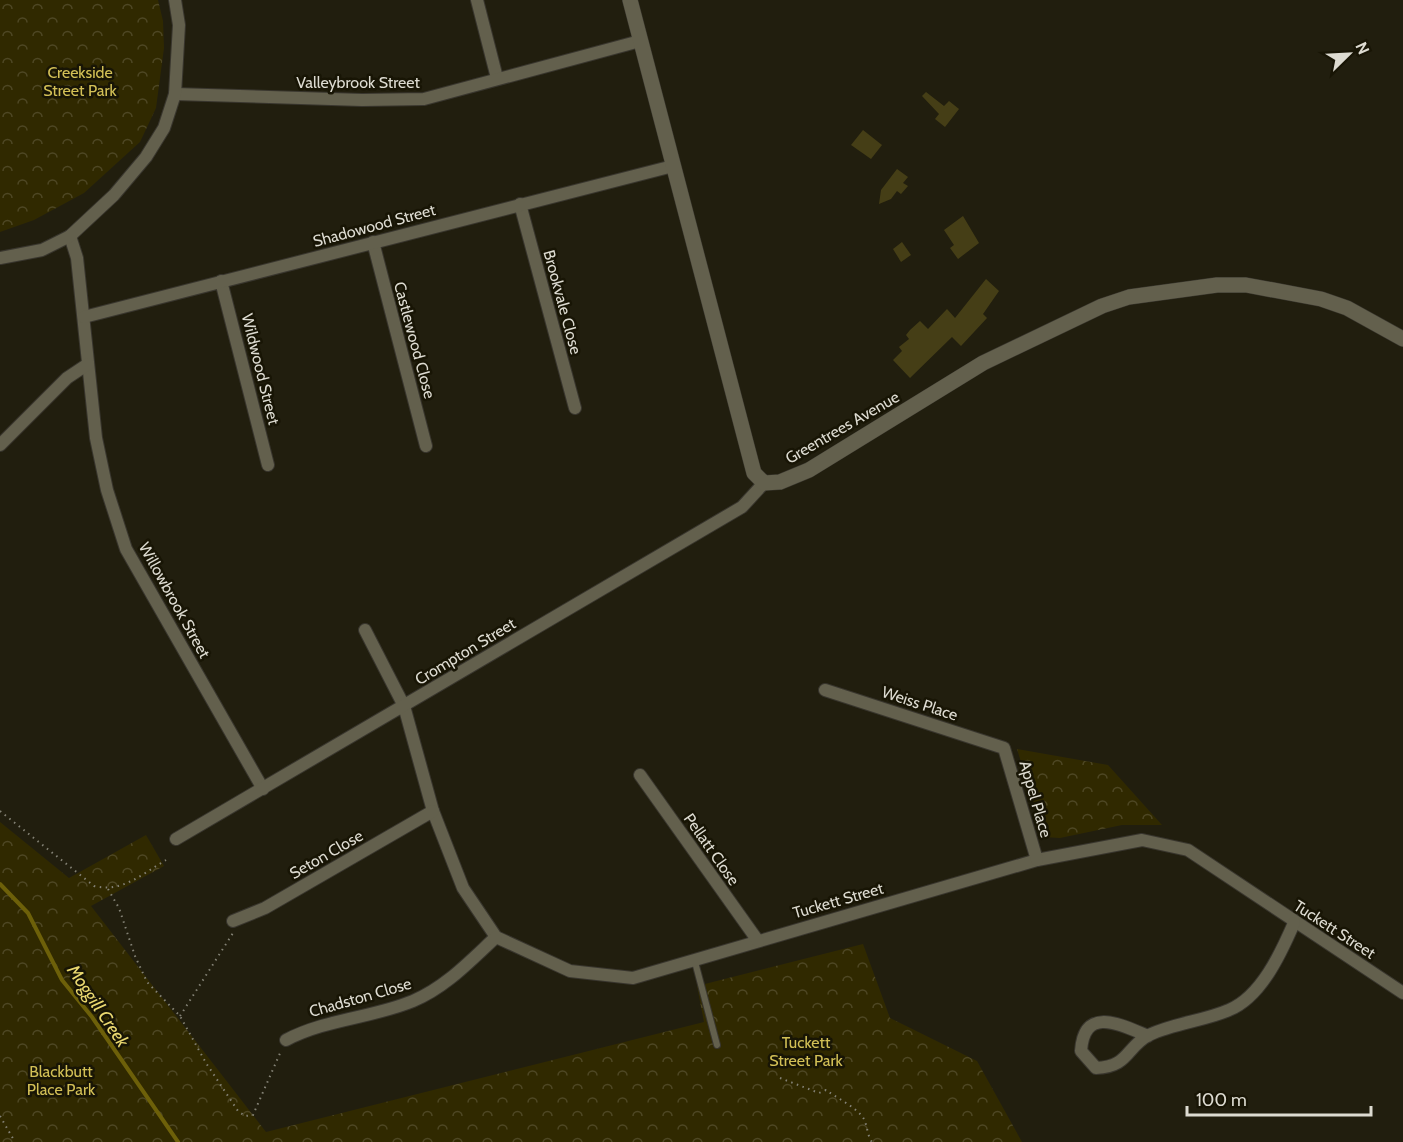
<svg xmlns="http://www.w3.org/2000/svg" width="1403" height="1142" font-family="Cabin,sans-serif">
	<style>
		.park { fill: url(#park-crowns) }
		.lines { fill: none; stroke-linecap: round; stroke-linejoin: round }
		.stream { stroke: #6d6009; stroke-width: 4 }
		.building { fill: #453e16 }
		.service-casing { stroke: #39362e; stroke-width: 8 }
		.minor-casing { stroke: #39362e; stroke-width: 14 }
		.tertiary-casing { stroke: #39362e; stroke-width: 16 }
		.path { stroke: #848275; stroke-width: 2; stroke-dasharray: 1.5 4.5; stroke-linecap: butt }
		.service { stroke: #63604d; stroke-width: 6 }
		.minor { stroke: #63604d; stroke-width: 12 }
		.tertiary { stroke: #63604d; stroke-width: 15 }
		.labels { text-anchor: middle; stroke-width: 5; stroke-linejoin: round; paint-order: stroke }
		.park-label { font-size: 16px; fill: #d3c056; stroke: #181505 }
		.street-label { font-size: 16px; fill: #dddbd1; stroke: #181505 }
		.water-label { font-size: 18px; font-style: italic; fill: #ebd970; stroke: #181505 }
	</style>
	<defs>
		<pattern id="park-crowns" width="20" height="18" patternUnits="userSpaceOnUse" patternTransform="scale(1.5)"><rect width="20" height="18" fill="#302900"/><path d="M2 6a3 3 0 1 1 6 0M12 15a3 3 0 1 1 6 0" fill="none" stroke="#4e4724"/></pattern>
	</defs>
	<rect width="100%" height="100%" fill="#211e0e"/>
	<g class="park">
		<polygon points="0,0 158,0 163,21 164,48 156,108 140,142 84,193 34,220 0,232"/>
		<polygon points="1017,749 1108,765 1162,825 1122,825 1060,838 1044,837"/>
		<polygon points="0,822 69,878 146,835 164,866 91,906 266,1132 704,1022 697,986 863,944 890,1018 977,1061 1022,1142 0,1142"/>
	</g>
	<g class="lines">
		<polyline class="stream" points="0,884 28,913 62,980 92,1017 178,1142"/>
	</g>
	<g class="building">
		<polygon points="926,92 944,106 949,101 959,109 945,127 935,119 939,114 922,96"/>
		<polygon points="863,130 882,145 871,159 851,145"/>
		<polygon points="897,169 908,177 903,183 908,186 901,194 897,191 891,199 879,204 881,190"/>
		<polygon points="963,216 979,243 958,259 950,248 954,245 944,230"/>
		<polygon points="902,242 911,255 901,262 893,249"/>
		<polygon points="986,279 999,291 983,314 987,318 961,346 952,337 910,378 893,360 902,351 899,347 909,339 906,335 910,330 920,321 928,329 947,309 955,318"/>
	</g>
	<g class="lines">
		<g class="service-casing">
			<polyline id="service" points="695,962 717,1045"/>
		</g>
		<g class="minor-casing">
			<g id="minor">
				<polyline points="477,0 497,78"/>
				<polyline points="175,94 362,100 424,99 640,41"/>
				<polyline points="520,204 575,408"/>
				<polyline points="70,236 77,258 96,438 107,490 126,549 263,789"/>
				<polyline points="373,242 426,446"/>
				<polyline points="0,258 42,250 70,236 114,195 146,157 164,128 175,94 179,25 175,0"/>
				<polyline points="221,281 268,465"/>
				<polyline points="84,317 673,166"/>
				<polyline points="0,445 67,378 88,364"/>
				<polyline points="365,630 404,706 433,811 463,888 496,937 570,971 633,978 1037,860 1142,840 1188,850 1403,993"/>
				<polyline points="825,690 1004,748 1037,860"/>
				<polyline points="640,775 758,941"/>
				<polyline points="176,839 742,507 764,483"/>
				<polyline points="233,921 265,908 433,811"/>
				<path d="M1148,1036C1121,1025 1084,1005 1081,1051L1096,1068C1129,1067 1126,1047 1149,1035C1174,1023 1204,1021 1229,1010C1261,997 1281,953 1294,923"/>
				<path d="M286,1040C326,1019 372,1018 413,1001C446,987 470,961 496,937"/>
			</g>
		</g>
		<g class="tertiary-casing">
			<polyline id="tertiary" points="630,0 754,473 764,483 780,482 809,470 983,363 1102,306 1129,297 1217,285 1246,285 1321,299 1347,308 1403,339"/>
		</g>
		<g class="path">
			<path d="M0,811L94,886C122,893 142,874 166,860"/>
			<polyline points="108,889 119,908 135,956 147,982 180,1016 206,1063 238,1111 245,1116 253,1115 281,1051"/>
			<polyline points="180,1016 233,933"/>
			<path d="M780,1078L819,1093L826,1090C837,1098 852,1105 861,1115C868,1122 866,1134 872,1142"/>
			<polyline points="0,1116 15,1142"/>
		</g>
		<use href="#service" class="service"/>
		<use href="#minor" class="minor"/>
		<use href="#tertiary" class="tertiary"/>
	</g>
	<g class="labels">
		<g class="park-label">
			<text x="80" y="78">Creekside<tspan x="80" dy="18">Street Park</tspan></text>
			<text x="806" y="1048">Tuckett<tspan x="806" dy="18">Street Park</tspan></text>
			<text x="61" y="1077">Blackbutt<tspan x="61" dy="18">Place Park</tspan></text>
		</g>
		<g class="street-label">
			<text x="358" y="88">Valleybrook Street</text>
			<text transform="translate(374 225) rotate(-15)" y="6">Shadowood Street</text>
			<text transform="translate(563 302) rotate(75)" y="6">Brookvale Close</text>
			<text transform="translate(415 340) rotate(75)" y="6">Castlewood Close</text>
			<text transform="translate(261 369) rotate(76)" y="6">Wildwood Street</text>
			<text transform="translate(842 427) rotate(-30)" y="6">Greentrees Avenue</text>
			<text transform="translate(175 600) rotate(61)" y="6">Willowbrook Street</text>
			<text transform="translate(465 651) rotate(-31)" y="6">Crompton Street</text>
			<text transform="translate(920 703) rotate(18)" y="6">Weiss Place</text>
			<text transform="translate(1036 799) rotate(74)" y="6">Appel Place</text>
			<text transform="translate(712 849) rotate(55)" y="6">Pellatt Close</text>
			<text transform="translate(326 854) rotate(-30)" y="6">Seton Close</text>
			<text transform="translate(838 900) rotate(-16)" y="6">Tuckett Street</text>
			<text transform="translate(1335 929) rotate(33)" y="6">Tuckett Street</text>
			<text transform="translate(360 997) rotate(-16)" y="6">Chadston Close</text>
		</g>
		<g class="water-label">
			<text transform="translate(98 1006) rotate(56)" y="6">Moggill Creek</text>
		</g>
	</g>
	<g transform="translate(1349 54) rotate(66)" stroke="#181505" stroke-width="4.5" paint-order="stroke">
	<path d="M0-4.5L10 22L0 15L-10 22Z" fill="#dddbd1"/>
	<text y="-9" font-size="16" font-weight="bold" text-anchor="middle" fill="#dddbd1">N</text>
	</g>
	<path d="M1187 1106v9h184v-9" fill="none" stroke="#dddbd1" stroke-width="3"/>
	<text x="1196" y="1106" font-size="18" fill="#dddbd1" stroke="#181505" stroke-width="4.5" paint-order="stroke">100 m</text>
</svg>
